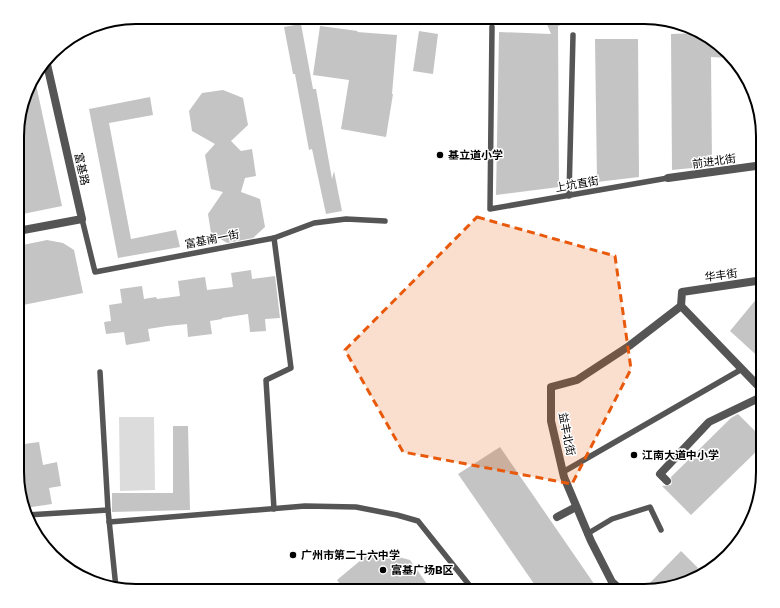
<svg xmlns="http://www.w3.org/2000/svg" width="780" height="608" font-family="'Work Sans','Noto Sans SC',sans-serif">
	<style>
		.green { fill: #dcdcdc }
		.building { fill: #c4c4c4 }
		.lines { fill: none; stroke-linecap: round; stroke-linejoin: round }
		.lane { stroke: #555; stroke-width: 5.5 }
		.street { stroke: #555; stroke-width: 8 }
		.marked { fill: #e8590c; fill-opacity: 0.2; stroke: #e8590c; stroke-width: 3; stroke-dasharray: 8 5; stroke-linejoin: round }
		.poi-dot { fill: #000; stroke: #fff; stroke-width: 1.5 }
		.labels { text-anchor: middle; stroke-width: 3; stroke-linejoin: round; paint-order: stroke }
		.poi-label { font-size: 11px; font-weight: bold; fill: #000; stroke: #fff; text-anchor: start }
		.street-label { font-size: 11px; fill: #000; stroke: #fff }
		.rim { fill: none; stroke: #000; stroke-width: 2 }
	</style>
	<rect width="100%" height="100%" fill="#fff"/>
	<polygon class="green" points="119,417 154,417 155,490 120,491"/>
	<g class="building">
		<polygon points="544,17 580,18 558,26 559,187 496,195 499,32 551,34"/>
		<polygon points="301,24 313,89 316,89 332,179 334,171 342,211 326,214 312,149 309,150 295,74 293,74 284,27"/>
		<polygon points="320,26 358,31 357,32 397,35 392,94 393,94 386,137 341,129 349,80 313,75"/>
		<polygon points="419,31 438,34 433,74 413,71"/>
		<polygon points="701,33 723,47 731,58 711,57 712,166 672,170 671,34"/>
		<polygon points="595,39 638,39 639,177 597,182"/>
		<polygon points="34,75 62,206 18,215 18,120"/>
		<polygon points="223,90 243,98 248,125 231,141 241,151 252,149 256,176 245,178 241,192 260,199 265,227 253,238 227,243 211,233 208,214 223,192 211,189 205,155 215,144 192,131 189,111 202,93"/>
		<polygon points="150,97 153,115 109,123 131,239 176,230 180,247 118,258 89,109"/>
		<polygon points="47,240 63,243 74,250 83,293 18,306 18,246"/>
		<polygon points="251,270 252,279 275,276 280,318 265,319 266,331 250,332 248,314 222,318 222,319 210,321 212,334 188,337 187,324 167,326 148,329 150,341 126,345 124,332 106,334 104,322 111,321 109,305 122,303 120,289 142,286 144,299 156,297 157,299 180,296 178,281 205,277 207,290 233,287 231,273"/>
		<polygon points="763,291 763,361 730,331"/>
		<polygon points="738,414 763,439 763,445 691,515 662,486 671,485 672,482 671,477 731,418"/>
		<polygon points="173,426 188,426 190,510 112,512 112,493 173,493"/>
		<polygon points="39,442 43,465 57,462 61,486 49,488 52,504 25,508 22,492 20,492 17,480 17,468 19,467 17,445"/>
		<polygon points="500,447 599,591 539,591 458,474"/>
		<polygon points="373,550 410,560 432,591 345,591 337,580"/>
		<polygon points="681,551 698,568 683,583 642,591"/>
	</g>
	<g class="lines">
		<g class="lane">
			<polyline points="492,27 490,209 668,178"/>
			<polyline points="569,196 573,35"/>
			<polyline points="82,219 95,272 274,238 314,223 346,219 385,221"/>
			<polyline points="563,472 742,369"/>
			<polyline points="274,509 266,380 291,368 274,238"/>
			<polyline points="108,510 116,588"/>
			<polyline points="27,515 108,510 100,372"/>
			<polyline points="109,522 305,506 356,507 397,515 418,521 474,591"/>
			<polyline points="587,534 612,519 650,507 661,530"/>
		</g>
		<g class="street">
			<polyline points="668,178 763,165"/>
			<polyline points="18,231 82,219 46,60"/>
			<polyline points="681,306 763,391"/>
			<polyline points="667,481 660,474 709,422 763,396"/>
			<polyline points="557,517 576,507"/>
			<polyline points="622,591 612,582 591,541 564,477 551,421 551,387 577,380 629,346 681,306 682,292 763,280"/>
		</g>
	</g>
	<path class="marked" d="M477,217L615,256L631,369L572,484L403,452L345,350Z"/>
	<g class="poi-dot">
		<circle cx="440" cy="155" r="4"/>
		<circle cx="634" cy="455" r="4"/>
		<circle cx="293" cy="555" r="4"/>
		<circle cx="383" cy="570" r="4"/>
	</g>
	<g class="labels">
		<g class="poi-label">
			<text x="448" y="159">基立道小学</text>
			<text x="642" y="459">江南大道中小学</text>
			<text x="301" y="559">广州市第二十六中学</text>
			<text x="391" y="574">富基广场B区</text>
		</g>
		<g class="street-label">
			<text transform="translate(714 161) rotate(-8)" y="4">前进北街</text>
			<text transform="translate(82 169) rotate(77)" y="4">富基路</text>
			<text transform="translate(577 184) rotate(-10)" y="4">上坑直街</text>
			<text transform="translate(212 239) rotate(-11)" y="4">富基南一街</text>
			<text transform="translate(721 275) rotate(-8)" y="4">华丰街</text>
			<text transform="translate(567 434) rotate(79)" y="4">益丰北街</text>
		</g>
	</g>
	<path d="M0 0H780V608H0ZM136 24H644A112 112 0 0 1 756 136V472A112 112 0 0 1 644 584H136A112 112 0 0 1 24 472V136A112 112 0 0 1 136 24Z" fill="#fff" fill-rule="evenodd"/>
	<path class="rim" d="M136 24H644A112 112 0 0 1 756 136V472A112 112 0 0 1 644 584H136A112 112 0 0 1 24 472V136A112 112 0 0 1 136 24Z"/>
</svg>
